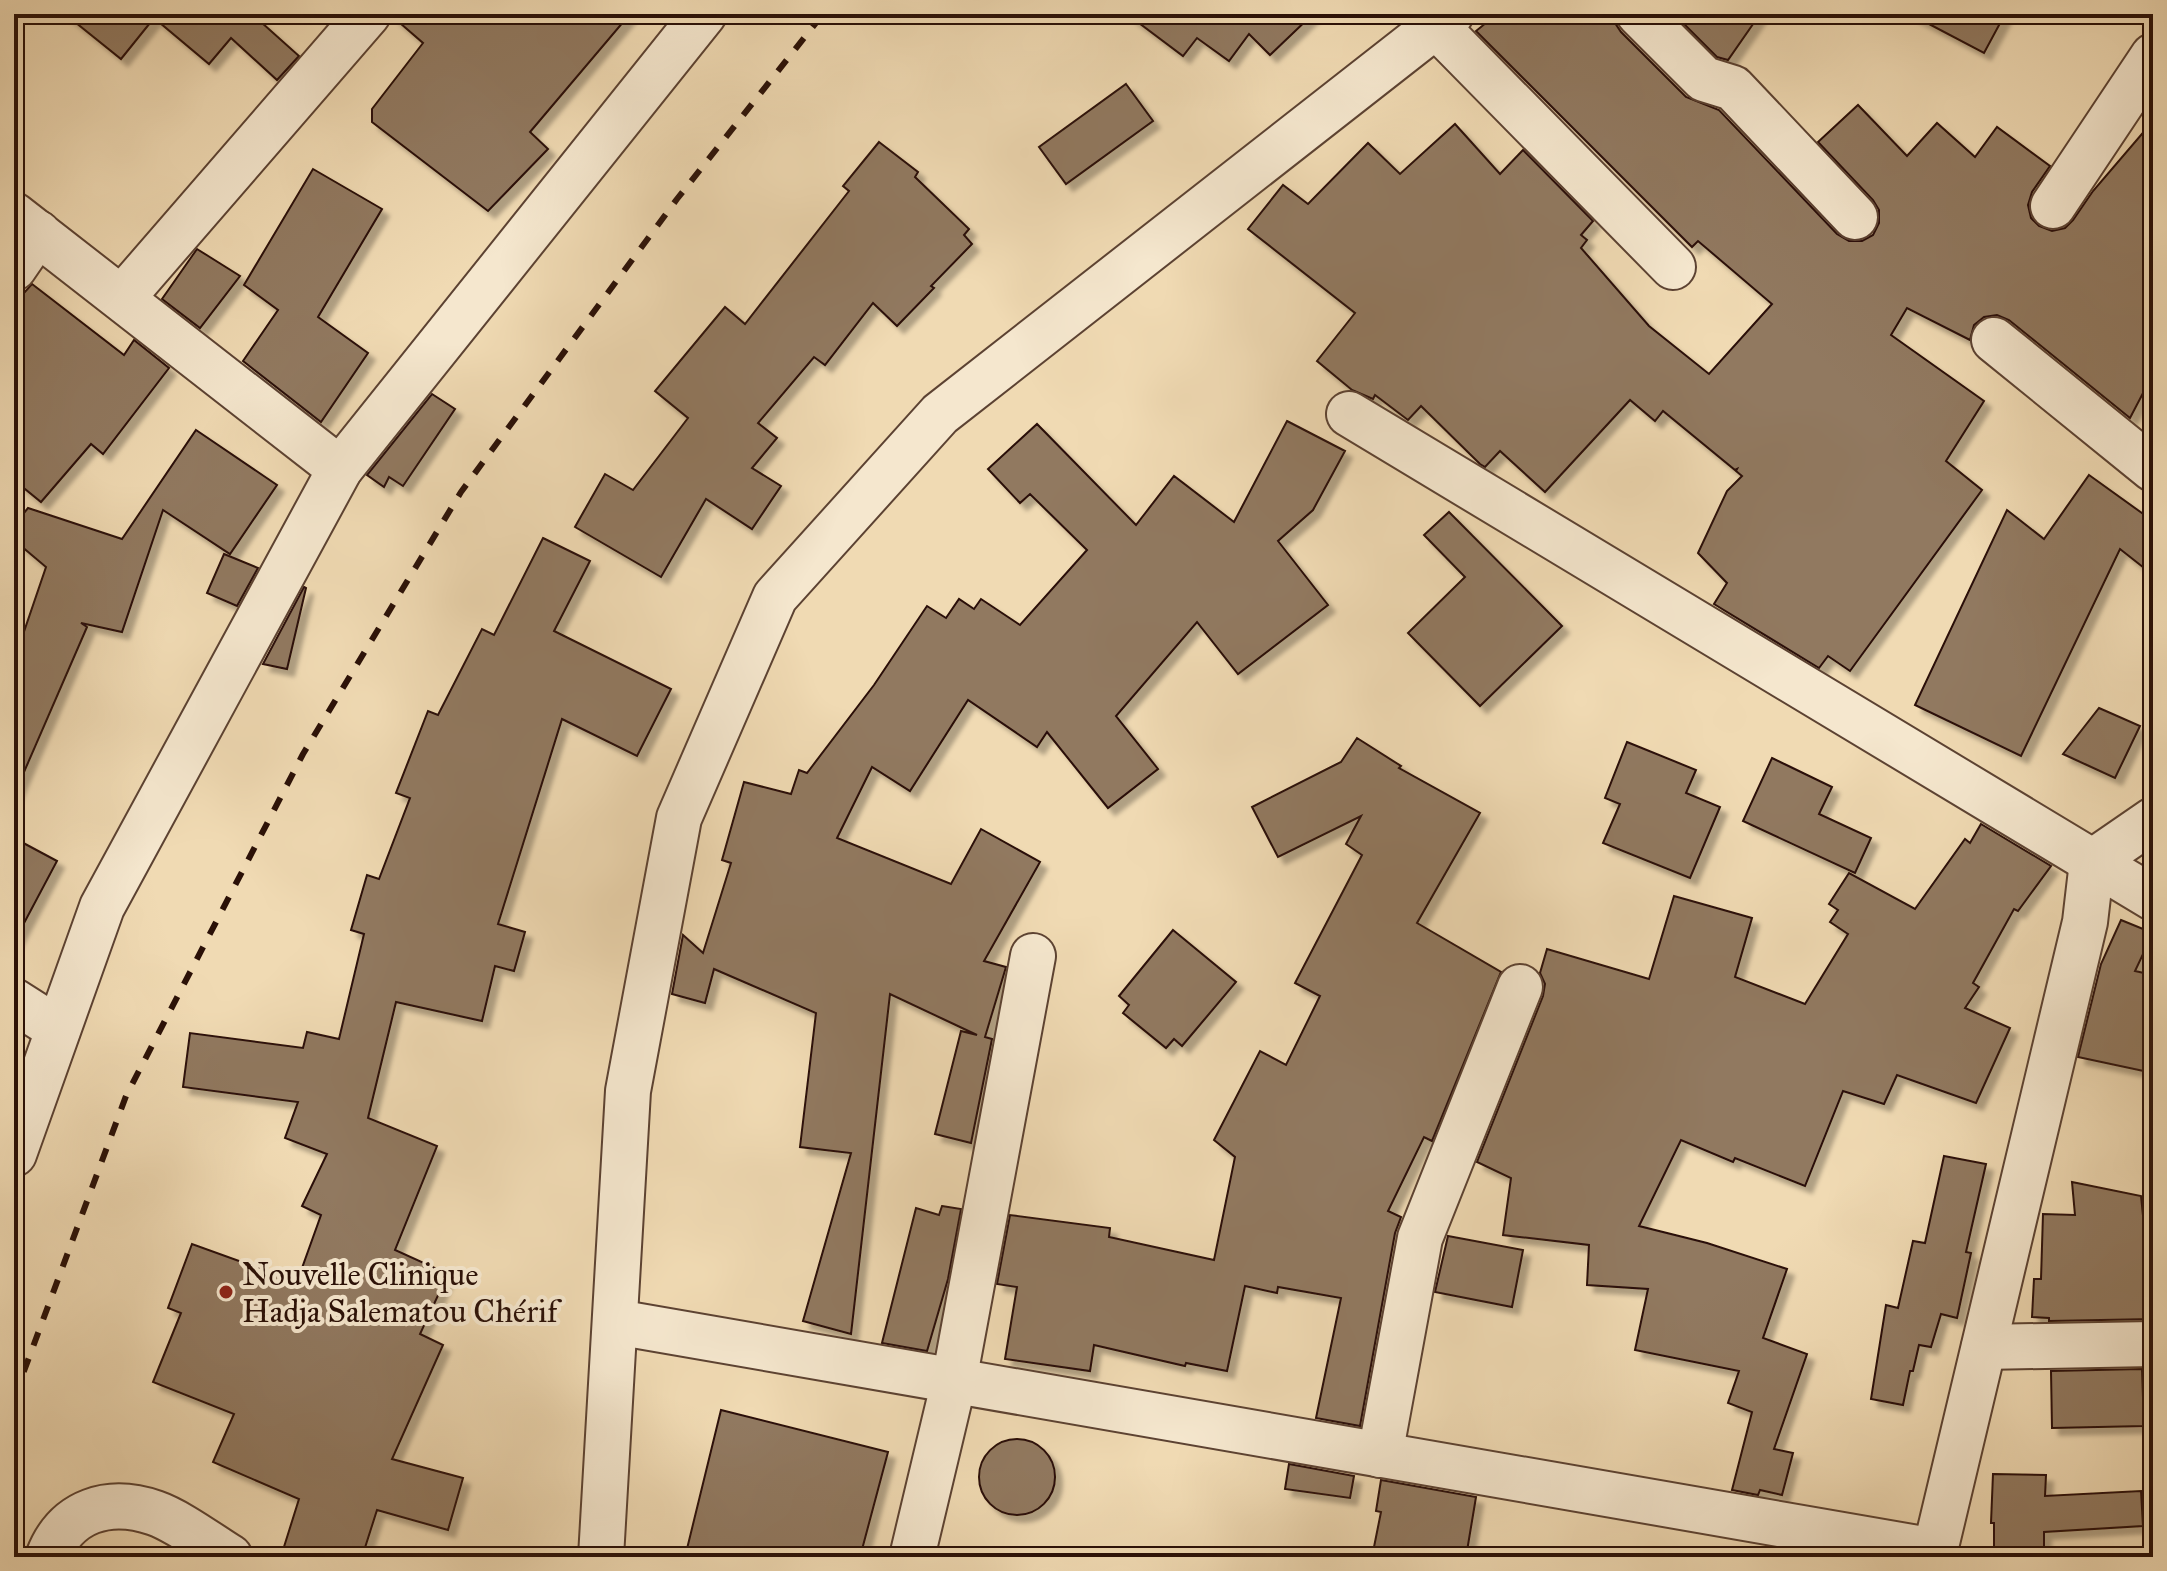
<svg xmlns="http://www.w3.org/2000/svg" width="2167" height="1571" font-family="'IM FELL Great Primer',serif">
	<style>
		.building { fill: #917960; stroke: #2a1007; stroke-width: 2; filter: url(#shadow) }
		.lines { fill: none; stroke-linecap: round; stroke-linejoin: round }
		.minor-casing { stroke: #5c4232; stroke-width: 48 }
		.minor { stroke: #f5e7ce; stroke-width: 44 }
		.rail { stroke: #2a1007; stroke-width: 6; stroke-dasharray: 14 14; stroke-linecap: butt }
		.poi-dot { fill: #8f2418; stroke: #f5e7ce; stroke-width: 3 }
		.labels { text-anchor: middle; stroke-width: 8; stroke-linejoin: round; paint-order: stroke }
		.poi-label { font-size: 32px; fill: #2a1007; stroke: #f5e7ce; text-anchor: start }
	</style>
	<defs>
		<filter id="shadow"><feDropShadow dx="7" dy="7" stdDeviation="2" flood-color="#0004"/></filter>
	</defs>
	<rect width="100%" height="100%" fill="#f0dab3"/>
	<filter id="stains"><feTurbulence type="fractalNoise" baseFrequency=".0025" numOctaves="4"/><feColorMatrix values="0 0 0 0 .2 0 0 0 0 .09 0 0 0 0 .02 0 0 0 .5 -.17"/></filter>
	<radialGradient id="worn" r=".72"><stop offset=".6" stop-color="#630" stop-opacity="0"/><stop offset="1" stop-color="#630" stop-opacity=".3"/></radialGradient>
	<g class="building">
		<polygon points="65,14 252,14 299,56 277,80 231,38 209,64 154,18 121,59"/>
		<polygon points="392,14 630,14 530,132 548,149 488,211 372,122 372,109 423,43 393,17"/>
		<polygon points="1127,14 1313,14 1270,55 1249,34 1229,61 1197,38 1183,56"/>
		<polygon points="1497,14 1609,14 1621,32 1686,97 1719,110 1837,234 1849,241 1862,241 1873,235 1879,223 1879,210 1873,200 1818,142 1858,105 1907,156 1937,123 1975,157 1997,127 2050,166 2032,192 2028,205 2031,218 2039,226 2052,231 2065,228 2073,220 2093,191 2153,121 2153,374 2130,418 2009,320 1997,315 1984,317 1974,325 1970,340 1907,308 1891,335 1984,401 1946,461 1982,490 1850,671 1828,656 1819,668 1714,604 1727,583 1698,553 1727,491 1742,476 1736,471 1737,469 1735,470 1663,411 1655,421 1630,400 1545,492 1500,451 1485,467 1480,464 1421,406 1408,420 1375,395 1373,399 1352,390 1317,361 1355,313 1248,229 1283,185 1308,204 1368,143 1400,174 1455,124 1500,174 1523,150 1593,221 1581,235 1587,240 1581,248 1649,326 1709,374 1772,304 1698,241 1692,247 1476,31"/>
		<polygon points="1674,14 1760,14 1728,60 1717,57"/>
		<polygon points="1910,14 2005,14 1984,53"/>
		<polygon points="1126,84 1153,121 1066,184 1039,147"/>
		<polygon points="879,142 918,172 915,177 969,229 964,235 972,244 931,286 934,288 897,326 873,303 825,365 814,357 758,423 777,438 752,468 781,486 752,529 706,499 661,577 575,527 605,474 633,490 688,418 655,391 725,307 745,324 849,191 843,186"/>
		<polygon points="313,169 382,209 318,317 368,353 321,422 243,361 278,310 244,285"/>
		<polygon points="197,249 240,276 200,328 162,299"/>
		<polygon points="32,284 124,355 134,340 169,368 103,454 91,444 41,502 14,480 14,304"/>
		<polygon points="432,394 455,409 403,486 389,477 384,487 367,475"/>
		<polygon points="1287,421 1345,451 1313,510 1278,541 1328,605 1238,674 1197,622 1116,716 1158,769 1108,808 1047,732 1037,747 968,700 910,791 872,767 837,838 951,884 981,829 1040,862 984,961 1006,967 985,1037 992,1039 971,1143 935,1134 961,1031 977,1035 890,994 851,1334 803,1321 851,1153 800,1147 816,1013 714,969 705,1003 672,994 683,935 703,953 731,863 722,860 744,782 791,794 799,770 807,773 874,685 927,606 946,618 959,599 974,609 981,599 1020,625 1087,550 1030,494 1020,503 988,469 1037,424 1136,525 1174,476 1234,522"/>
		<polygon points="196,430 277,485 230,554 163,510 122,632 81,623 87,627 14,795 14,661 46,567 14,540 14,525 28,508 122,539"/>
		<polygon points="2089,475 2153,521 2153,575 2120,549 2021,756 1915,705 2007,510 2044,539"/>
		<polygon points="1449,512 1562,626 1480,706 1408,633 1465,577 1424,535"/>
		<polygon points="543,538 590,561 554,631 671,689 637,756 562,719 498,924 525,932 514,971 495,966 482,1021 396,1002 368,1118 437,1146 395,1250 448,1274 420,1334 443,1345 392,1459 463,1478 448,1530 377,1510 362,1557 306,1557 283,1550 299,1499 213,1462 234,1414 153,1382 181,1313 168,1308 192,1244 297,1282 321,1215 302,1206 327,1154 285,1138 298,1102 183,1087 190,1033 303,1048 307,1032 339,1039 364,934 351,930 367,875 379,879 410,798 396,793 428,711 438,715 482,629 494,635"/>
		<polygon points="224,554 258,568 237,606 207,593"/>
		<polygon points="304,587 306,588 287,669 263,664"/>
		<polygon points="2099,708 2140,726 2115,778 2063,754"/>
		<polygon points="1357,738 1401,766 1399,768 1480,813 1417,923 1501,972 1432,1141 1424,1137 1388,1211 1401,1217 1395,1233 1360,1426 1316,1418 1341,1298 1278,1287 1277,1293 1245,1286 1227,1371 1186,1363 1185,1366 1094,1345 1090,1371 1005,1359 1017,1287 997,1284 1010,1215 1110,1228 1109,1237 1214,1260 1235,1157 1214,1140 1260,1051 1286,1065 1320,996 1295,983 1362,855 1346,844 1361,816 1278,857 1252,807 1341,762"/>
		<polygon points="1627,742 1696,770 1686,793 1720,807 1690,878 1603,843 1620,804 1605,798"/>
		<polygon points="1772,758 1832,787 1819,814 1871,838 1855,873 1743,821"/>
		<polygon points="1981,824 2051,866 2018,911 2014,909 1973,983 1979,987 1965,1008 2010,1028 1976,1103 1897,1075 1884,1104 1843,1091 1805,1186 1735,1158 1733,1162 1681,1140 1639,1226 1707,1243 1787,1269 1763,1338 1807,1354 1774,1449 1793,1453 1782,1495 1760,1490 1758,1495 1732,1490 1752,1412 1728,1403 1739,1371 1635,1350 1648,1289 1587,1285 1589,1245 1503,1235 1511,1178 1477,1162 1543,996 1545,984 1540,973 1547,949 1649,979 1674,896 1752,918 1735,977 1805,1004 1848,934 1830,922 1838,910 1829,904 1849,873 1915,909 1965,839 1970,843"/>
		<polygon points="14,838 57,861 14,942"/>
		<polygon points="2121,920 2153,933 2135,971 2153,975 2153,1073 2078,1057 2101,964"/>
		<polygon points="1173,930 1236,982 1182,1046 1174,1039 1166,1048 1123,1013 1129,1005 1119,996"/>
		<polygon points="1944,1156 1986,1164 1966,1252 1971,1253 1957,1318 1941,1314 1931,1347 1919,1345 1913,1371 1910,1371 1903,1405 1871,1399 1886,1305 1898,1308 1913,1241 1925,1243"/>
		<polygon points="2072,1182 2141,1196 2150,1285 2153,1285 2153,1319 2049,1321 2049,1318 2032,1317 2034,1279 2041,1279 2043,1214 2075,1215"/>
		<polygon points="942,1206 961,1209 948,1279 927,1351 882,1343 916,1208 939,1215"/>
		<polygon points="1448,1236 1523,1250 1512,1307 1435,1292"/>
		<polygon points="2142,1369 2144,1426 2052,1428 2051,1371"/>
		<polygon points="721,1410 888,1452 860,1557 685,1557"/>
		<circle cx="1017" cy="1477" r="38"/>
		<polygon points="1289,1464 1354,1476 1350,1498 1285,1489"/>
		<polygon points="1993,1474 2046,1475 2045,1496 2141,1491 2143,1526 2044,1532 2044,1557 1994,1557 1994,1523 1991,1523"/>
		<polygon points="1381,1480 1476,1497 1466,1557 1372,1557 1381,1512 1376,1511"/>
	</g>
	<g class="lines">
		<g class="minor-casing">
			<g id="minor">
				<polyline points="1639,14 1704,79 1733,88 1855,217"/>
				<polyline points="1436,26 1673,267"/>
				<polyline points="2053,206 2153,56"/>
				<polyline points="14,215 340,469"/>
				<polyline points="14,268 38,233"/>
				<polyline points="122,298 368,14"/>
				<polyline points="1994,340 2153,469"/>
				<polyline points="1349,414 2153,898"/>
				<polyline points="14,1001 58,1029"/>
				<polyline points="14,1154 102,907 340,469 704,14"/>
				<polyline points="616,1322 1935,1551"/>
				<polyline points="1984,1347 2153,1344"/>
				<polyline points="1380,1455 1420,1238 1520,987"/>
				<path d="M48,1557C66,1510 109,1497 155,1513C178,1521 209,1544 230,1557"/>
				<polyline points="601,1557 628,1091 679,818 775,597 940,414 1451,14"/>
				<polyline points="912,1557 954,1381 1033,956"/>
				<polyline points="1936,1557 1935,1551 2085,922 2092,862 2153,820"/>
			</g>
		</g>
		<use href="#minor" class="minor"/>
		<polyline class="rail" points="14,1398 126,1096 303,754 461,492 677,199 823,14"/>
	</g>
	<circle class="poi-dot" cx="226" cy="1292" r="8"/>
	<g class="labels">
		<g class="poi-label">
			<text x="242" y="1285">Nouvelle Clinique<tspan x="242" dy="37">Hadja Salematou Chérif</tspan></text>
		</g>
	</g>
	<rect width="2167" height="1571" fill="none" stroke="#f0dab3" stroke-width="48"/>
	<rect x="16" y="16" width="2135" height="1539" fill="none" stroke="#2a1007" stroke-width="4"/>
	<rect x="24" y="24" width="2119" height="1523" fill="none" stroke="#2a1007" stroke-width="2"/>
	<rect width="100%" height="100%" filter="url(#stains)"/>
	<rect width="100%" height="100%" fill="url(#worn)"/>
</svg>
